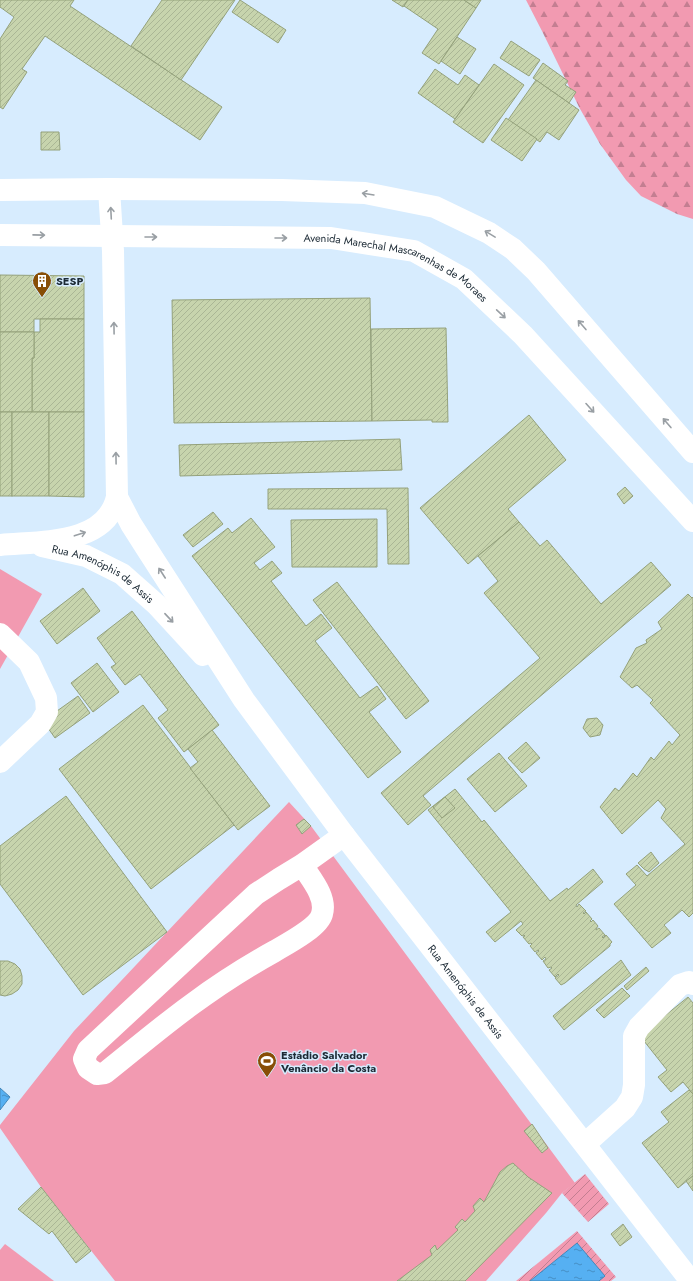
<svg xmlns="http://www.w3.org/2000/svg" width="693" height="1281" font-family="Jost,sans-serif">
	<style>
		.forest { fill: url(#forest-firs) }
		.park { fill: #f29ab1 }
		.garden { fill: url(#garden-furrows) }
		.water { fill: url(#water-ripples); stroke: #4588b9 }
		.building { fill: url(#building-hatch); stroke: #94a17b }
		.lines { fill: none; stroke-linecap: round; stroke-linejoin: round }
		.minor { stroke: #fff; stroke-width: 22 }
		.major { stroke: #fff; stroke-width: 22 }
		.oneway { stroke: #999fa4 }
		.labels { text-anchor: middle; stroke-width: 3; stroke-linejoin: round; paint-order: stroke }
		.street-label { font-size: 11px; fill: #1c2a35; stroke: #d7ecfe }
		.poi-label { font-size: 11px; font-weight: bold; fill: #1c2a35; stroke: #d7ecfe; text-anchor: start }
	</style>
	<defs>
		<pattern id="forest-firs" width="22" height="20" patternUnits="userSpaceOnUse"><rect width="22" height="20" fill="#f29ab1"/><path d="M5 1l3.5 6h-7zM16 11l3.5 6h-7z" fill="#c37e91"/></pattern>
		<pattern id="garden-furrows" width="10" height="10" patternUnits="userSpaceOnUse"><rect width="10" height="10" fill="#f29ab1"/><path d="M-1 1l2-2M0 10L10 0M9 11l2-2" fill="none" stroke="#c37e91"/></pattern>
		<pattern id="water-ripples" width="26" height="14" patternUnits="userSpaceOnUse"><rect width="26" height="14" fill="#56b0f2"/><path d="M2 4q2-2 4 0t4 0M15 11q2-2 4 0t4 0" fill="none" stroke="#468fc5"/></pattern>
		<pattern id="building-hatch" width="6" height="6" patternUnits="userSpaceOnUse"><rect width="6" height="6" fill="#c7d4ad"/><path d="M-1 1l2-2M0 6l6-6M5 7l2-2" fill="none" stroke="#aab695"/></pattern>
	</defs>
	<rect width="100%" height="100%" fill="#d7ecfe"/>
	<polygon class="forest" points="526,0 693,0 693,219 677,214 641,196 626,180 600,144 579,107 543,33"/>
	<g class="park">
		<polygon points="0,569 42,594 0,669"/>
		<polygon points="289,802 311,826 575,1183 562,1193 546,1213 486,1281 115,1281 41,1187 0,1128 0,1125 74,1031"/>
		<polygon points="5,1244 54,1281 0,1281 0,1250"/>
	</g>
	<g class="garden">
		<polygon points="585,1174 609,1204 588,1222 562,1193"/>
		<polygon points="577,1231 616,1277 611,1281 516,1281"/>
	</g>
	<g class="water">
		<polygon points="0,1088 10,1097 0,1110"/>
		<polygon points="577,1243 605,1276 599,1281 530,1281"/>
	</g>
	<g class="building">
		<polygon points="0,0 74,0 70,6 222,107 200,140 45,36 22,69 27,72 3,109 0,107 0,39 14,17 0,7"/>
		<polygon points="162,0 235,0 181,80 131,46"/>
		<polygon points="240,0 286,30 278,43 232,12"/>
		<polygon points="392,0 408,0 403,7"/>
		<polygon points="408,0 464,0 476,8 439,64 422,53 438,29 404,6"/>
		<polygon points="464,0 481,0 476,8"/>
		<polygon points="457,37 476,49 460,74 441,61"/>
		<polygon points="511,41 540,60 529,76 500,58"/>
		<polygon points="543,63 568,81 565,85 576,92 569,103 533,78"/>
		<polygon points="494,64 524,85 483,143 453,122"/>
		<polygon points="435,69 458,85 465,75 479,85 455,119 418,93"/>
		<polygon points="536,80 579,110 559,140 547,132 540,142 508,120"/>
		<polygon points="506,118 537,139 522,161 491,140"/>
		<polygon points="41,132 59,132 60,150 41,150"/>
		<polygon points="0,275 84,276 84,319 34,319 34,332 0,332"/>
		<polygon points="370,298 372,421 174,423 172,300"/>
		<polygon points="40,319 84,319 84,412 32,412 32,358 34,358 34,332 40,332"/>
		<polygon points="446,328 448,422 432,422 432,420 372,421 371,329"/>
		<polygon points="0,332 34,332 34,358 32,358 32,412 0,412"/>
		<rect x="0" y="412" width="12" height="84"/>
		<rect x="12" y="412" width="37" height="84"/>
		<polygon points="49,412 84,412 84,497 49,496"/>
		<polygon points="529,415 566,460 508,509 519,522 468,564 420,508"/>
		<polygon points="400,439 402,470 180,476 179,445"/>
		<polygon points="625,487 633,496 624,504 617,494"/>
		<polygon points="408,488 409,564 388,564 387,509 268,509 268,489"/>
		<polygon points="213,512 223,524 193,547 183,535"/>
		<polygon points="251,518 275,547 254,563 260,570 272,561 282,573 271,581 306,626 321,614 332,628 315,641 360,698 377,686 386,699 369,712 401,752 368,778 192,556 228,528 232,533"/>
		<polygon points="377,519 377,567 292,567 291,520"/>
		<polygon points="519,522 540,546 547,540 601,604 651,562 671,585 423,796 431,805 408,825 381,793 540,658 484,593 498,581 478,556"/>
		<polygon points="337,582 429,701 406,719 313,600"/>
		<polygon points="83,588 100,611 57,644 40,621"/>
		<polygon points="688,594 692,598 693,597 693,913 689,917 682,910 664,925 671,933 652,948 614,904 636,885 626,874 637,865 647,876 685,844 661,818 666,809 658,800 622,834 600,807 615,788 619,791 633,773 637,777 651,757 654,760 669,741 672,745 680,735 650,703 653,700 637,685 632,688 620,677 636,648 647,643 646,640 662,629 658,622"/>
		<polygon points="132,611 219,725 184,752 158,718 168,710 140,674 125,685 111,667 116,664 97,638"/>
		<polygon points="97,663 119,692 93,712 71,683"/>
		<polygon points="78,696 90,713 55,738 43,721"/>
		<polygon points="143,705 234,825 151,889 59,769"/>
		<polygon points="597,718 603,725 600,735 590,737 583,728 587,719"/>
		<polygon points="212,730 270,806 238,830 190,768 198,762 188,749"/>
		<polygon points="526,742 540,758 522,773 508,758"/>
		<polygon points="499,753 527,786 495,812 467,779"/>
		<polygon points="455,789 482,822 484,820 550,901 567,888 568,890 593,869 603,882 576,905 577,907 579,904 586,911 583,913 584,914 586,912 592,919 590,921 591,922 593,920 598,926 596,929 596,930 599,928 605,935 602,937 603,938 606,935 612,942 610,944 610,946 565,983 561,985 555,978 559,975 558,974 555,977 549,970 552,968 551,967 548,968 543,961 546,959 545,957 542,960 536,953 539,951 538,950 535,952 530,946 532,944 531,943 529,944 523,937 525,936 524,935 522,936 516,930 523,924 521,921 495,942 486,932 511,912 428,810"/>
		<polygon points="66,796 167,932 83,995 0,884 0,846"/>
		<polygon points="445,797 455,808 442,818 433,807"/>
		<polygon points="304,819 311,826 302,834 296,825"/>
		<polygon points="651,852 659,863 649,872 644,869 638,863"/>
		<polygon points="621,960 631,975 564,1030 553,1016"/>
		<polygon points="0,961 8,961 15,964 20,969 22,976 22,984 18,990 12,994 5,996 0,995"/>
		<polygon points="646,967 649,971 627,990 624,986"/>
		<polygon points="622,988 630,996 604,1018 596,1010"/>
		<polygon points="688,997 693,1003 693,1094 683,1082 671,1092 658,1077 667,1070 640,1036"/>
		<polygon points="689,1090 693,1094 693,1176 678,1188 642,1143 669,1122 661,1112"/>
		<polygon points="532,1124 548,1148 542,1153 524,1131"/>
		<polygon points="513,1163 528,1177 552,1193 465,1281 397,1281 432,1255 430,1250 435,1245 437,1250 458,1230 455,1227 462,1219 465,1222 475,1211 473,1206 480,1198 484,1202 500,1172 507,1166"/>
		<polygon points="693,1176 693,1191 686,1181"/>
		<polygon points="41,1187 91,1251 76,1263 52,1231 49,1234 18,1209"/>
		<polygon points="623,1224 632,1237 620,1246 611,1234"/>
	</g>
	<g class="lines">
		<g class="minor">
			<path id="s1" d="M117,497L131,524L145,546L244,700L344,835L690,1280"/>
			<path d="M0,545C39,541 106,546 117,497L113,251L109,189"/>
			<path id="s2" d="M42,546L86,556L122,574L157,605L203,655"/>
			<polyline points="0,634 29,662 46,698 47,712 40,724 0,762"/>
			<path d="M302,865C311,879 327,897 322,914C319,927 287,944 275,951C246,967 218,985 191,1005C162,1026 134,1050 105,1073L97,1074L88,1068L84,1059L88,1050L256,894L279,879L302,865L344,835"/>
			<polyline points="585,1144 625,1108 632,1097 634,1085 634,1036 639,1027 680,985 689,982 693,984"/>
		</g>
		<g class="major">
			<polyline points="0,190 109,189 282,190 365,193 435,207 489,233 513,249 536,271 693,452"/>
			<path id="s3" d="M0,235L331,238L414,251L464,279L523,335L693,521"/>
		</g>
	</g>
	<defs><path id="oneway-shaft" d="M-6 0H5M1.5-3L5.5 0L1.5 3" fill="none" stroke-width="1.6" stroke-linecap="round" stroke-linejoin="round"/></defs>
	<g class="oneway">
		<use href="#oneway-shaft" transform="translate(368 194) rotate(-171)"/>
		<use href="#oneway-shaft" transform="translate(111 213) rotate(-93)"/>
		<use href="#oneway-shaft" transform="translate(490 234) rotate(-149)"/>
		<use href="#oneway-shaft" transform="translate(39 235) rotate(1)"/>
		<use href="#oneway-shaft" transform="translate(151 237)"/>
		<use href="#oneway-shaft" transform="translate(281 238)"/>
		<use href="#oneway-shaft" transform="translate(501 314) rotate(43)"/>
		<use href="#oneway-shaft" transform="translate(582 325) rotate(-131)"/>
		<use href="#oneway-shaft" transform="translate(114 328) rotate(-91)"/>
		<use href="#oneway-shaft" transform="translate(590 408) rotate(48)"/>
		<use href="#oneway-shaft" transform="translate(667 423) rotate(-131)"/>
		<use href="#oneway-shaft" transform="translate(116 458) rotate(-91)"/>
		<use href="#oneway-shaft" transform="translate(80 534) rotate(-18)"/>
		<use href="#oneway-shaft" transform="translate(162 573) rotate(-123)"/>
		<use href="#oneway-shaft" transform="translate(169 618) rotate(47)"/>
	</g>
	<defs>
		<g id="building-pin" transform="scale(1)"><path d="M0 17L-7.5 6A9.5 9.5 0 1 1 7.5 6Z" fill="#884e06" stroke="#d7ecfe"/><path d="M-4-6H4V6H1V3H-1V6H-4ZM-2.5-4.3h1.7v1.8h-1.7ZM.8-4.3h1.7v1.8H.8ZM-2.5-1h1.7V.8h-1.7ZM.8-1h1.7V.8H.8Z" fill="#fff"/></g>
		<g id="stadium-pin" transform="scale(1)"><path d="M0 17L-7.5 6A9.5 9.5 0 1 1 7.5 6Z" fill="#884e06" stroke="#d7ecfe"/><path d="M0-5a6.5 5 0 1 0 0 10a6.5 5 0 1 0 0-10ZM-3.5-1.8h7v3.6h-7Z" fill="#fff"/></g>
	</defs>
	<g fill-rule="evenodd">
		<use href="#building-pin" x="42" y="281"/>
		<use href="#stadium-pin" x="267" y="1061"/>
	</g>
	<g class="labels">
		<g class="street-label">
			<text dy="4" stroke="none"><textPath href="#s3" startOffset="403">Avenida Marechal Mascarenhas de Moraes</textPath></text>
			<text dy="4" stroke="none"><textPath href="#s2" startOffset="68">Rua Amenóphis de Assis</textPath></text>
			<text dy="4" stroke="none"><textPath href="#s1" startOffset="606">Rua Amenóphis de Assis</textPath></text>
		</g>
		<g class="poi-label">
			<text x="56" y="285">SESP</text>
			<text x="281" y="1059">Estádio Salvador<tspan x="281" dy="13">Venâncio da Costa</tspan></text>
		</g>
	</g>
</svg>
